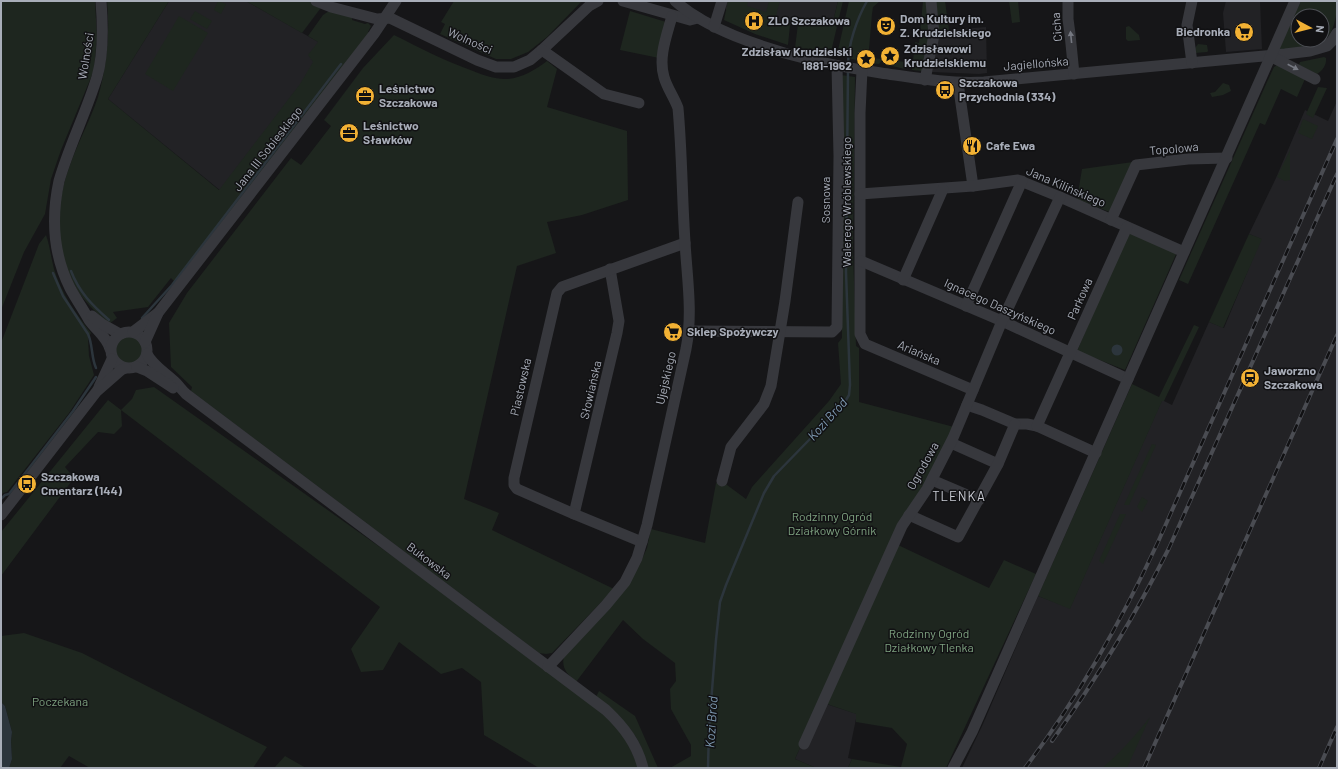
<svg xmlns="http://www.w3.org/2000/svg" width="1338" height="769" font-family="Barlow,sans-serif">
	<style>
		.built { fill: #222225 }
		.green { fill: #1e261f; fill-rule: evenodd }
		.water { fill: #2c353c }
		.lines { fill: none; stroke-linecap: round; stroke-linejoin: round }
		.stream { stroke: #2c353c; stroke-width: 2.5 }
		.minor { stroke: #37383d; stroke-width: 11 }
		.rail-casing { stroke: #4a4c52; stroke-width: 4 }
		.rail { stroke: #111113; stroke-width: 2.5; stroke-dasharray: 8; stroke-linecap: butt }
		.oneway { fill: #757881 }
		.labels { text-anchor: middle; stroke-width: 3; stroke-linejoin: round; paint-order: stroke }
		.poi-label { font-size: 12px; font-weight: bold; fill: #a8adb8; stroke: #111113; text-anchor: start }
		.street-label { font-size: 12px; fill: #a8adb8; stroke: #111113 }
		.park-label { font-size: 12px; fill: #7fa381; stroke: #111113 }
		.water-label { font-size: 13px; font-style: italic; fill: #7f9bb3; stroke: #111113 }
		.neighbourhood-label { font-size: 13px; letter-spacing: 1px; fill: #c9ccd4; stroke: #111113 }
	</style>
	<rect width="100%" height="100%" fill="#161618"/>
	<g class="built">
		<polygon points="169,1 246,1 343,56 232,200 108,99"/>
		<polygon points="727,1 838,1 832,26 798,24 790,25 726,18 726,7"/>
		<polygon points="1226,1 1260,1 1262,49 1226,52 1223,13"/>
		<polygon points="986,27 987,73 979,74 932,72 938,44 937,31"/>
		<polygon points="1337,101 1337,768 962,768 983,724 1038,596 1070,608 1162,400 1172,405 1209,322 1224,328 1261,239 1249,234 1276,178 1305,110 1328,121"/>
		<polygon points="820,702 857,714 848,758 852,759 848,768 816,768 795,759"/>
	</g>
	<g class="green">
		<polygon points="1,1 95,1 97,38 94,70 61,150 51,179 45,214 24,252 1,310"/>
		<path d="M107,1H169L108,99L219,190L300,84L313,62L308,55L318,42L308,36L323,15L329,11L352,17V20L365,24L368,23L371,26L368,32L369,33L176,283L171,278L148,307L113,312L117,318L109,324C97,313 85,303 76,288C55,253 55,205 69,168C77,144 90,121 98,97C107,66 110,33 107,1Z"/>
		<polygon points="218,1 226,4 221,14 214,10"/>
		<polygon points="246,1 308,1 319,6 320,9 302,33"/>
		<polygon points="454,1 582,1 547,37 528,52 511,59 496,59 440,34 445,24 441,22"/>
		<polygon points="728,1 748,1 747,6 766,12 769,1 780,1 774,23 790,25 788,45 755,34 724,20"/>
		<polygon points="838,1 843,1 830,56 795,48 798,24 832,26"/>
		<path d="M849,1H880L873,7L872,14L868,61C861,62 845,57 837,55Z"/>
		<polygon points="923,1 926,1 930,34 922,71 912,70 915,42 919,43"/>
		<polygon points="934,1 945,1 949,30 937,31"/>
		<polygon points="1009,1 1018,1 1020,22 1012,23"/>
		<path d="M1301,1H1337C1337,16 1334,38 1318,44C1306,48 1291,49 1278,51ZM1298,16H1322V40H1298Z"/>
		<polygon points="195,11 212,21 207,29 190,19"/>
		<polygon points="630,11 666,22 659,58 620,50"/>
		<polygon points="179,16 208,33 173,91 145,74"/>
		<polygon points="1129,26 1139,35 1140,40 1128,41 1126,39 1126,27"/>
		<path d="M394,35C420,48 445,61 473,71C483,75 494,79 505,79C521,79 535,70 547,61L557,69L547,107L627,131L628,200L582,215L547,222L556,253L517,266L464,499L499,513L492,530L614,589L552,653L546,654L539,653L191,391L192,387L171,367L169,323L187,293L291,158L301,165L331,126L324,120L363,68Z"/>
		<polygon points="1198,44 1207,45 1208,51 1207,52 1195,53 1195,48"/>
		<path d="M1324,57L1326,58C1327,65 1322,71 1317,74L1299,65L1300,62Z"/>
		<polygon points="870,58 883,59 879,64 870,63"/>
		<polygon points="889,60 906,62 905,69 892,66"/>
		<polygon points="1277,65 1305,79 1297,97 1281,89 1265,125 1260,123 1188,284 1179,280 1267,82 1274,67"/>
		<path d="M841,75L855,77L853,249L856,346L859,348V402L954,427L921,493L900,524L795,759L816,768H670L691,756V745L671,709L670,689L676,681L675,663L643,639L623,620L576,682C567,674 561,668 564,656L626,588L640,564L647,548L651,529L705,543L716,483L727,485L746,499L752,487L829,401L841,384L838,343L842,338V311Z"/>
		<polygon points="1223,83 1229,85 1231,91 1223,95 1212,97 1210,93 1215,92"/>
		<polygon points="1318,87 1327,88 1313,118 1306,114"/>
		<polygon points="1303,119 1318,126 1312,139 1298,133"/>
		<polygon points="1290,150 1290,180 1285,181 1277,177"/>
		<polygon points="1133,162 1112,213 1077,199 1082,169"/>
		<polygon points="1128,232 1177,252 1125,370 1077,351"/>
		<polygon points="1249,234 1262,239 1223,328 1209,322"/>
		<path d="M46,235C50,246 51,258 54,269C61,293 76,314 91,333L88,338L89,356L94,375L69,413L7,492L3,493L1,496V343L39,244Z"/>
		<polygon points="1194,325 1199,327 1164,401 1162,401 1070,609 1038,596 1132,384 1159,397"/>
		<circle cx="129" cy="350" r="14"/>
		<polygon points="154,387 449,596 605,715 623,733 639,768 539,768 484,735 481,682 462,668 441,674 399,642 383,670 361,672 351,649 380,607 121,410 122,426 114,434 98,432 65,467 74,478 1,576 1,532 108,400 121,410 132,399 136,390"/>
		<polygon points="1152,444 1156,445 1129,505 1124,505"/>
		<polygon points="1142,497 1148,501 1142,512 1137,507"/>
		<polygon points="1120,514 1126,514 1103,564 1099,561"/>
		<polygon points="898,545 989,588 1004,560 1036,574 946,768 848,768 852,759 901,767 907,744 892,728 856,722 856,714 827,704"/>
		<polygon points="24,633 82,653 267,747 253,768 90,768 69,756 60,768 9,768 12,759 11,741 12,732 5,706 1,702 1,636"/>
		<path d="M599,691L635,716L658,768H647C645,761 644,754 641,747C633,726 612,712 596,697Z"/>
		<path d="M1150,717L1127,768H1102C1120,753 1135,736 1150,717Z"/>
		<polygon points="285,756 306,768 274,768"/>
	</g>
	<g class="water">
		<circle cx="1117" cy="350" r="5.5"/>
		<polygon points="1,702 5,706 12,732 11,741 12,759 9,768 1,768"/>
	</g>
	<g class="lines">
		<g class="stream">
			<path d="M848,65C848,44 857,19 867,1"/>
			<path d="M71,271C79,292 92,305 109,320"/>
			<path d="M53,273L63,296L88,334C93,345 91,357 96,368"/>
			<polyline points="142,318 172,285 341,64"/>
			<polyline points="1,499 5,495 9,494 73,411 96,377"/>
			<polyline points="708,768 709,728 716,640 720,602 726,585 764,493 774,476 843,405 849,395 850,385 846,272 848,70"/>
		</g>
		<g class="minor">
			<path d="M101,1C103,26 104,53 97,77C86,113 69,146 59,181C51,218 53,254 70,288C76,299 83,309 89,320C96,330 107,337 110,349"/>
			<polyline points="316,1 331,7 377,19 390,18 477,60 496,67 514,67 530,60 542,50 589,6 598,1"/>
			<polyline points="623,1 690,20 698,18"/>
			<path d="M675,1C693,17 713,27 735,36C785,56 829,65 881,73C916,78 949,84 984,82L1285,54L1310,51L1327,46L1332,41L1337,33"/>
			<polyline points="1068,1 1068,19 1070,34 1074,74"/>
			<polyline points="714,27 722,1"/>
			<polyline points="542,50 604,94 639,103"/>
			<polyline points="1270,56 1315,79"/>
			<polyline points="1192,63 1187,25 1192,1"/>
			<polyline points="862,70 860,113 860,334 865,344 973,390"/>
			<polyline points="925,80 934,35 931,1"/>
			<polyline points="958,83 973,186"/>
			<polyline points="860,194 973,186 1018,180 1060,197 1184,252"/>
			<polyline points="1111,220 1136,165 1188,159 1227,158"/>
			<polyline points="861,261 1002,321 1128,379"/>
			<polyline points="903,280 943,189"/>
			<polyline points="966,306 1022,181"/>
			<polyline points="92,316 102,324 120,334"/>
			<polyline points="690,331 832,332 837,327 839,156 837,66"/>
			<circle cx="129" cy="350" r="18"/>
			<polyline points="133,332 158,313 374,34 396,1"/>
			<polyline points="145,342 158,313"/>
			<path d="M147,354C153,366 166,373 175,382C179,386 182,390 186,394L606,710C624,727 637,744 643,768"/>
			<polyline points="137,367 147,371 173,388"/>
			<polyline points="99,387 112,359"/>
			<polyline points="967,405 982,410 1015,424 1027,424 1037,426 1096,453"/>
			<polyline points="1037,426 1127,227"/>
			<polyline points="951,443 998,464"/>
			<polyline points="932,480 979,500"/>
			<polyline points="722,481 731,447 764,404 771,386 785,301 798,202"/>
			<polyline points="574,514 617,333 619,321 610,269"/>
			<polyline points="1,515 97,391 121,370 126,368"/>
			<polyline points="909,515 958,537 998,464 1015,424"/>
			<polyline points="642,542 574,514 517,489 514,485 514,478 557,293 562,287 685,243"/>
			<path d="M548,667L606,605L625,582L637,558L647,525L686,349C693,313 687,278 685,242C682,197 682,152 678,108C674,97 667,88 664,77C658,57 667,35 672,16"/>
			<polyline points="804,744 902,526 927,489 953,438 1002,321 1060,197"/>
			<polyline points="953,768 972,732 1295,1"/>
		</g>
		<g class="rail-casing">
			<g id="rail">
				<path d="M1052,741C1096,680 1135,616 1169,548L1337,174"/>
				<path d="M1025,768C1078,698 1121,622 1158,542L1337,139"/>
				<polyline points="1144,768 1337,335"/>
				<polyline points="1319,768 1337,727"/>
			</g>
		</g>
		<use href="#rail" class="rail"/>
	</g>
	<defs><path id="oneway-solid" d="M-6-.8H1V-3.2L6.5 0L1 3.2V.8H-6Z"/></defs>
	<g class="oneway">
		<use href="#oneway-solid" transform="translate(1071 37) rotate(-96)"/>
		<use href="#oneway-solid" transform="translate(1293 67) rotate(27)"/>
	</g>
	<defs>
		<g id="hospital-disc" transform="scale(1)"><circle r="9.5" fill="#f2b134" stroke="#111113"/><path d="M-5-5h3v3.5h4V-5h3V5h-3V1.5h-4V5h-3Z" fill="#111"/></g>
		<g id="theatre-disc" transform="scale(1)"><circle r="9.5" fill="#f2b134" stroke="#111113"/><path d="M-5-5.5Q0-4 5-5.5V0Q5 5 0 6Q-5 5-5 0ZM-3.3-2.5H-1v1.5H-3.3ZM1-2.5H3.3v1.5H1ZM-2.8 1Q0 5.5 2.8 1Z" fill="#111"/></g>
		<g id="supermarket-disc" transform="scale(1)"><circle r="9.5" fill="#f2b134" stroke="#111113"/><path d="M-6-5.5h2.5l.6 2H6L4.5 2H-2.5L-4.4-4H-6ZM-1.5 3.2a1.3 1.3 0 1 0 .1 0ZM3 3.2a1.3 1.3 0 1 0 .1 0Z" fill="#111"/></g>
		<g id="sight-disc" transform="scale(1)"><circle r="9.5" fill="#f2b134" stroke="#111113"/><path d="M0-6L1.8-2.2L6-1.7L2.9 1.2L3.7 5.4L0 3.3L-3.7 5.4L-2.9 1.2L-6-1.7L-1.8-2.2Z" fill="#111"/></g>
		<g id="bus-disc" transform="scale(1)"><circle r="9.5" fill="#f2b134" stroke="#111113"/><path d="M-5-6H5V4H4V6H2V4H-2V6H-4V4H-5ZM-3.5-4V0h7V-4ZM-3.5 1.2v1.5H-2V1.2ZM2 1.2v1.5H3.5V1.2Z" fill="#111"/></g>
		<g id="office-disc" transform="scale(1)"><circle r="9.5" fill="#f2b134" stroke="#111113"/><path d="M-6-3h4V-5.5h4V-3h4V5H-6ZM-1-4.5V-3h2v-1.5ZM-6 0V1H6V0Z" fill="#111"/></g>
		<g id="restaurant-disc" transform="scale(1)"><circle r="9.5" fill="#f2b134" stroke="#111113"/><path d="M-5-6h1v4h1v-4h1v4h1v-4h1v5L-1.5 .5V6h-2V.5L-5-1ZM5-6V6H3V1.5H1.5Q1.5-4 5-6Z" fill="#111"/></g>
		<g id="station-disc" transform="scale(1)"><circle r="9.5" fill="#f2b134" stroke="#111113"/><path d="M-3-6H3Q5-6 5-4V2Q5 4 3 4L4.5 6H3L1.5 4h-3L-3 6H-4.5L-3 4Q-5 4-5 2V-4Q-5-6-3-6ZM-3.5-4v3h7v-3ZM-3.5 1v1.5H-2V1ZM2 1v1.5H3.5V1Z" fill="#111"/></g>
	</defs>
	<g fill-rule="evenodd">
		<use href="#hospital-disc" x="754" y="21"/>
		<use href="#theatre-disc" x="886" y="26"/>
		<use href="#supermarket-disc" x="1244" y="32"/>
		<use href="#sight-disc" x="890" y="56"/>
		<use href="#sight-disc" x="866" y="59"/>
		<use href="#bus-disc" x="945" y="90"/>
		<use href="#office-disc" x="365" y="96"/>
		<use href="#office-disc" x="349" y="133"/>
		<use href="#restaurant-disc" x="972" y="146"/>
		<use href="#supermarket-disc" x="673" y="332"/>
		<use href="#station-disc" x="1250" y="378"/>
		<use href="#bus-disc" x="27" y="484"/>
	</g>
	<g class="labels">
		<g class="poi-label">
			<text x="900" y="23">Dom Kultury im.<tspan x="900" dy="14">Z. Krudzielskiego</tspan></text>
			<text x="768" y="25">ZLO Szczakowa</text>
			<text x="1230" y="36" text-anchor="end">Biedronka</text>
			<text x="904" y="53">Zdzisławowi<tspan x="904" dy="14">Krudzielskiemu</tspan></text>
			<text x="852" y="56" text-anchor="end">Zdzisław Krudzielski<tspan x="852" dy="14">1881-1962</tspan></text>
			<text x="959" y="87">Szczakowa<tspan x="959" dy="14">Przychodnia (334)</tspan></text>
			<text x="379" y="93">Leśnictwo<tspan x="379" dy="14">Szczakowa</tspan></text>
			<text x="363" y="130">Leśnictwo<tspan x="363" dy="14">Sławków</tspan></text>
			<text x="986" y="150">Cafe Ewa</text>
			<text x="687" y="336">Sklep Spożywczy</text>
			<text x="1264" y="375">Jaworzno<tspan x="1264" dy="14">Szczakowa</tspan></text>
			<text x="41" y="481">Szczakowa<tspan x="41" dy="14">Cmentarz (144)</tspan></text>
		</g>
		<g class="street-label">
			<text transform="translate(1057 27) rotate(-95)" y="4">Cicha</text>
			<text transform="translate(470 41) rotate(24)" y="4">Wolności</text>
			<text transform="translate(86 56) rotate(-81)" y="4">Wolności</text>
			<text transform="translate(1036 64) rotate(-5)" y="4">Jagiellońska</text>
			<text transform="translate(268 149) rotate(-52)" y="4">Jana III Sobieskiego</text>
			<text transform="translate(1174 149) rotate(-5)" y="4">Topolowa</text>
			<text transform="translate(1066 187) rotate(23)" y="4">Jana Kilińskiego</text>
			<text transform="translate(826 200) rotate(-90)" y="4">Sosnowa</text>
			<text transform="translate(847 202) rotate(-90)" y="4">Walerego Wróblewskiego</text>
			<text transform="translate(1080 299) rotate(-66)" y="4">Parkowa</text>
			<text transform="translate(1000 307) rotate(24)" y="4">Ignacego Daszyńskiego</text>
			<text transform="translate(919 353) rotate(23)" y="4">Ariańska</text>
			<text transform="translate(666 378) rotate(-77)" y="4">Ujejskiego</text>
			<text transform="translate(521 387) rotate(-77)" y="4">Piastowska</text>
			<text transform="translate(591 390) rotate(-77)" y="4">Słowiańska</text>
			<text transform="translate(923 466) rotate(-61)" y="4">Ogrodowa</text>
			<text transform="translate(429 561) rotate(37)" y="4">Bukowska</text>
		</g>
		<g class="park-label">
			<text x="832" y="521">Rodzinny Ogród<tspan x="832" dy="14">Działkowy Górnik</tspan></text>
			<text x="929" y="638">Rodzinny Ogród<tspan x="929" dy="14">Działkowy Tlenka</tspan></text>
			<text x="60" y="706">Poczekana</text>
		</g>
		<g class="water-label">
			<text transform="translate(827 419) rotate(-48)" y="5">Kozi Bród</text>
			<text transform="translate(711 722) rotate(-86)" y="5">Kozi Bród</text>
		</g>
		<g class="neighbourhood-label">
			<text x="959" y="501">TLENKA</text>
		</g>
	</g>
	<rect width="1338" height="769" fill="none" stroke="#a8adb8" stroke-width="4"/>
	<g transform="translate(1310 28) rotate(97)"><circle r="19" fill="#111113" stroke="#4d4f55"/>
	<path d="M0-3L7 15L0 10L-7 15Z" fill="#f2b134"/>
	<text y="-6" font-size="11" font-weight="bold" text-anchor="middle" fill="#a8adb8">N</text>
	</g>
</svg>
